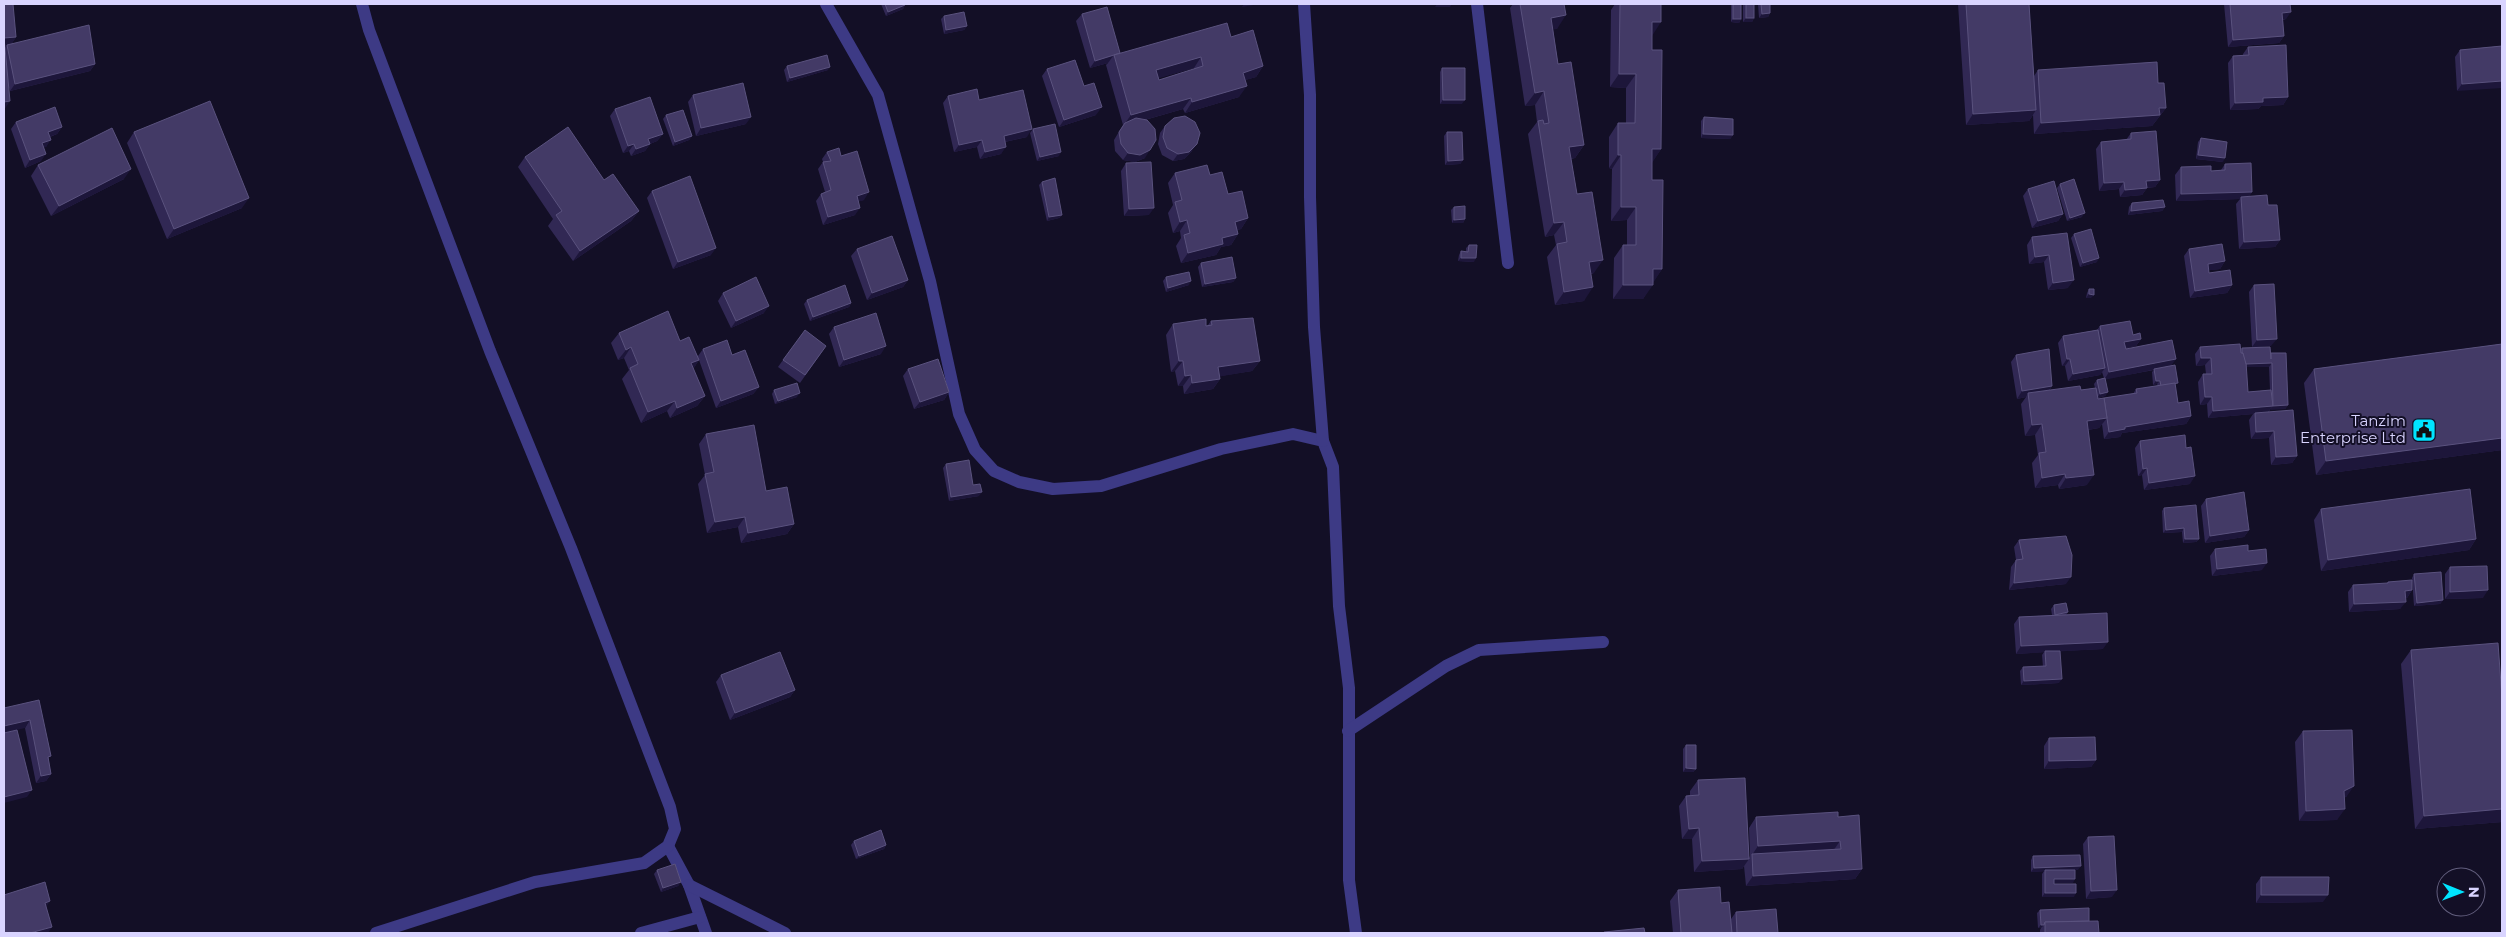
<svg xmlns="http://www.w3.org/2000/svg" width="2506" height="937" font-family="Montserrat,sans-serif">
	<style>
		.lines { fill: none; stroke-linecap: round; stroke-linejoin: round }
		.service { stroke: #3d3a85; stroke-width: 12 }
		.minor { stroke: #3d3a85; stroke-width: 12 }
		.wall { fill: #312854; fill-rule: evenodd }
		.shaded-wall { fill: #1d163a }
		.building { fill: #433a66; stroke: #5a527e; fill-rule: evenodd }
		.labels { text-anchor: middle; stroke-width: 4; stroke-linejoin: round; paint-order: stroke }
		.poi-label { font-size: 15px; fill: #d9d4ff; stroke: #130f26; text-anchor: end }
	</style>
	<rect width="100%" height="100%" fill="#130f26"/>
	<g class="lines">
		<g class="service">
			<polyline points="668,846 689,885 706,933"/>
			<polyline points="689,885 785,933"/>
			<polyline points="641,933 700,917"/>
		</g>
		<g class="minor">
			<polyline points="362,4 369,30 490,351 571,548 670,807 675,829 668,846 644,863 535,882 376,933"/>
			<polyline points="826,4 878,95 930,281 959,414 975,450 994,471 1019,482 1053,489 1101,486 1221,449 1293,434 1323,441 1333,467 1339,606 1349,688 1349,880 1356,933"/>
			<polyline points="1304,4 1310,95 1310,197 1314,327 1323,441"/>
			<polyline points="1477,4 1508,263"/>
			<polyline points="1348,731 1446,666 1479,650 1603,642"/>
		</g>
	</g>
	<g class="wall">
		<polygon points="4,4 16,37 12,43 95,64 90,71 10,91 8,84 4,110"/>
		<polygon points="881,4 905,4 903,9 886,16"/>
		<polygon points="1513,4 1564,4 1557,29 1553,29 1558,64 1584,145 1575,158 1571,159 1577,194 1594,273 1591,274 1584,301 1555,305 1547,257 1556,245 1554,235 1545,237 1528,134 1537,122 1535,105 1525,106 1510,8"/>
		<polygon points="1615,4 1661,4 1652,35 1652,50 1661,149 1652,162 1652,180 1662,269 1653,282 1643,299 1613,299 1614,258 1623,245 1627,245 1627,220 1611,221 1612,169 1609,168 1609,137 1618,123 1626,123 1626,88 1610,87 1611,10"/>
		<polygon points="1731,4 1741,4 1741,19 1739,23 1731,22"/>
		<polygon points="1743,4 1754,4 1754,18 1752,22 1743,22"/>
		<polygon points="1758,4 1770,4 1770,13 1768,17 1759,18"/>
		<polygon points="1958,4 2029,4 2034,76 2038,70 2158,83 2166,108 2152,126 2034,134 2033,115 2029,121 1966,125"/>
		<polygon points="2224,4 2290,4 2286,19 2283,20 2284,36 2279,43 2228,47"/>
		<path d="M1082,14L1120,53L1231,37L1263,66L1256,77L1245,80L1239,97L1185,113L1183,109L1145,120V158L1135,162L1123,160L1115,151L1114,140L1123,125L1106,65L1108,63L1090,68L1076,21ZM1194,68V69L1159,80L1158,78Z"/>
		<polygon points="944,16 967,26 964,30 944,34 941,19"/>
		<polygon points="2502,46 2457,91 2455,57 2460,50"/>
		<polygon points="2248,47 2288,97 2283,105 2261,106 2258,109 2230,110 2228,63 2233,56 2243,55 2243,54"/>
		<polygon points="787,66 828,70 787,82 784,70"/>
		<polygon points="1442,68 1462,104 1440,104 1440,72"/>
		<polygon points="1047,69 1084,86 1096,115 1059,127 1042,76"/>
		<polygon points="693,95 746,124 696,136 688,102"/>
		<polygon points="948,96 979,100 1027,137 1005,142 1001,154 980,159 977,147 954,152 943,103"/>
		<polygon points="615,109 663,134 657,141 650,144 645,151 631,156 629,151 623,153 610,116"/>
		<polygon points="666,115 692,136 689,140 673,146 663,119"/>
		<polygon points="1704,117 1733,135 1730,139 1701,138 1701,121"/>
		<polygon points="16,122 62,127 57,134 50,137 46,147 44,147 41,161 25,168 11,129"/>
		<polygon points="1165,126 1192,151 1184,159 1173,161 1162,155 1158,144 1160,133"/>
		<polygon points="1033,129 1059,156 1037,161 1030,133"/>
		<polygon points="134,132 242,208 167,239 127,143"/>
		<polygon points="1447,132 1463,160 1460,164 1445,165 1444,136"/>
		<polygon points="2131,133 2160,180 2155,187 2147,188 2142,195 2120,197 2119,189 2099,191 2096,149 2101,142 2126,140"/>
		<polygon points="2201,138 2223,162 2196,159 2198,142"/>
		<polygon points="827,152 841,156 864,200 858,201 855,215 823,225 816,201 821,194 825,192 818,169 823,162 822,159"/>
		<polygon points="525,157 604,180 639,211 631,221 573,261 548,226 553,219 518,167"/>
		<polygon points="1126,163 1149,215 1124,216 1121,171"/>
		<polygon points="2225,164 2252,192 2249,196 2268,205 2280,240 2275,247 2239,249 2236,204 2240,199 2176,201 2175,175 2181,167 2211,171 2221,170"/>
		<polygon points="38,165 124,179 51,216 31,176"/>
		<polygon points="1175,173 1210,175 1248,218 1241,229 1237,230 1238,234 1231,245 1221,247 1216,255 1181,263 1176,246 1181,238 1180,231 1173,233 1168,213 1173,205 1168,183"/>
		<polygon points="1042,182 1062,215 1059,218 1047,221 1039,185"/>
		<polygon points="2060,184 2082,217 2067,221 2057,188"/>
		<polygon points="2028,189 2063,214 2058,221 2032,228 2023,196"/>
		<polygon points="652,191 711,255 673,269 647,198"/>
		<polygon points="2132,203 2165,207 2162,211 2128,215 2129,207"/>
		<polygon points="1454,207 1465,219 1463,223 1452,223 1451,210"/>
		<polygon points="2067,233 2068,288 2048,290 2044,262 2029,264 2027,245 2032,237"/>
		<polygon points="2074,234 2097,262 2080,267 2071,238"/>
		<polygon points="1469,245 1474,262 1458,261 1459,255 1461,251 1466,252 1466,248"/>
		<polygon points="857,249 908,280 903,287 867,300 851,256"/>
		<polygon points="2189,249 2225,261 2220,269 2209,270 2209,273 2232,285 2227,293 2190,298 2184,256"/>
		<polygon points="1201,263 1236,278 1233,282 1202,287 1198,267"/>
		<polygon points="1166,277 1189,285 1166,292 1163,281"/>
		<polygon points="2254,285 2271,346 2252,347 2249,292"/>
		<polygon points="2089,289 2091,298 2086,298 2087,293"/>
		<polygon points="723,293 764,313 731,328 718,301"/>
		<polygon points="807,300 851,303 849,307 810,321 804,304"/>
		<polygon points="1211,321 1260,361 1252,371 1220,376 1220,379 1213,389 1184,394 1183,386 1178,386 1175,371 1171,372 1166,335 1173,324 1206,326 1208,325"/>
		<path d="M2100,326L2133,335L2141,339L2136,346L2126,348V349L2171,366L2178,403L2191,416L2186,424L2122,433L2120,437L2104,439L2102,424L2099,428L2088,430L2087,485L2059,489L2058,485L2035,488L2032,463L2038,455L2035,435L2025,436L2021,404L2026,397L2017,399L2011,362L2016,355L2052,386L2049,391L2081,390L2095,388L2094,384L2097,380L2104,378L2102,372L2100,375L2068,381L2065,366H2062L2058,343L2063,336L2097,330ZM2154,370L2152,372L2153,385L2157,384L2158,386L2136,389L2133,394L2098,399V398L2105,396L2108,392L2105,379Z"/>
		<polygon points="834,327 881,354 839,367 829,334"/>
		<polygon points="619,333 680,341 698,356 703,349 732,355 759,387 753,394 716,408 699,360 693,369 705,396 697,406 670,418 667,411 641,423 622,379 629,370 624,358 618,360 611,343"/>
		<polygon points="2502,344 2502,450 2316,475 2304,383 2314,369"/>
		<polygon points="826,346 800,383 778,367 783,360"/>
		<path d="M2200,347L2240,350L2242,348L2270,355L2271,353L2288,405L2285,409H2270L2269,412L2297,456L2292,463L2271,465L2269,438L2251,439L2249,420L2253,414L2208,418L2207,404L2200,405L2198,382L2203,374H2206L2205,365L2196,366L2195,354ZM2246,367H2269L2270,390L2248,392Z"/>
		<polygon points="908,369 949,392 944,400 914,409 903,376"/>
		<polygon points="774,390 797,397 775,404 772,394"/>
		<polygon points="706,434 766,491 794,524 787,534 741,543 738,527 707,533 698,484 705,475 699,444"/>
		<polygon points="2140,441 2190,484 2144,490 2142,475 2138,476 2135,448"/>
		<polygon points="946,464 979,496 949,501 943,468"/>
		<polygon points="2206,499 2249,530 2244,537 2205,543 2201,506"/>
		<polygon points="2164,508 2199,539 2196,542 2183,543 2182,532 2163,533 2162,511"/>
		<polygon points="2321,509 2476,539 2469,550 2321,571 2314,520"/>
		<polygon points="2019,540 2066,584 2009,590 2011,567 2016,560 2014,547"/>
		<polygon points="2215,549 2248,551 2262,570 2212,576 2210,556"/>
		<polygon points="2450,567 2483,598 2445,599 2445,574"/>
		<polygon points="2414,574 2443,600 2440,604 2414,606 2412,578"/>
		<polygon points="2388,582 2412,590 2407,598 2405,598 2400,609 2349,612 2348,592 2353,585 2386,584"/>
		<polygon points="2054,605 2068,612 2066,615 2103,649 2060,651 2059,683 2021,685 2020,671 2023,667 2043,667 2042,655 2044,652 2016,654 2014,624 2019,617 2052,615 2051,609"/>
		<polygon points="2411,650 2502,822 2415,829 2401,664"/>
		<polygon points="721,675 795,690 790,697 730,720 716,682"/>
		<polygon points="39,700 51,774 46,781 36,783 25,728"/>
		<polygon points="2303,731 2347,796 2344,798 2337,820 2299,821 2295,742"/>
		<polygon points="2049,738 2096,760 2091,767 2044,769 2044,746"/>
		<polygon points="1686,745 1696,769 1693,772 1683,772 1683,749"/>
		<polygon points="1698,780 1749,858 1750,856 1749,828 1756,817 1838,817 1862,869 1855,879 1746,886 1744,866 1742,869 1694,872 1692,839 1682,839 1679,806 1686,796 1690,795 1690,791"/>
		<polygon points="2088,837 2112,897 2086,899 2083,844"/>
		<polygon points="854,841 886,845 884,849 856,859 851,845"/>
		<polygon points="2033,856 2078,870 2066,870 2073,883 2054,883 2054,884 2074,897 2042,897 2042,874 2044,871 2031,872 2031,860"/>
		<polygon points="657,870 681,882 678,886 661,892 654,874"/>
		<polygon points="2261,877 2323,902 2256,903 2256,884"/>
		<polygon points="1678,890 1721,903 1731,919 1736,912 1778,933 1673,933 1670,901"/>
		<polygon points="2040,910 2089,921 2099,933 2040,933 2040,930 2041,928 2038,928 2037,913"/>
	</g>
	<g class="shaded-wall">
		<polygon points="1244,4 1259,4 1242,7"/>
		<polygon points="1437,4 1452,4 1450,7 1435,7"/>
		<polygon points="905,5 903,9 886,16 888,12"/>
		<polygon points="2291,12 2286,19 2277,20 2282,13"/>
		<polygon points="1770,13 1768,17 1759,18 1762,14"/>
		<polygon points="1566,15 1557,29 1542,31 1551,18"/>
		<polygon points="1746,18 1754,18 1752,22 1743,22"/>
		<polygon points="1733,19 1741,19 1739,23 1731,22"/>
		<polygon points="1652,22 1661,22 1652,36"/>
		<polygon points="967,26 964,30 944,34 946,30"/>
		<polygon points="2284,36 2279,43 2228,47 2233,40"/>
		<polygon points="16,37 9,48 7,45 5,48 4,38"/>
		<polygon points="1113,56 1108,63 1090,68 1095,61"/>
		<polygon points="1201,57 1194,68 1149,81 1156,70"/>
		<polygon points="95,64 90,71 10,91 15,84"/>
		<polygon points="1263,66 1256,77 1235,83 1243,73"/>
		<polygon points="830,67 828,70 787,82 790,78"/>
		<polygon points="1619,74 1636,74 1626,88 1610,87"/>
		<polygon points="2502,81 2502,88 2457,91 2462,84"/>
		<polygon points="1247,86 1239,97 1185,113 1192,102"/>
		<polygon points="1544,91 1535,105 1525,106 1535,93"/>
		<polygon points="2288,97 2283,105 2261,106 2258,109 2230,110 2235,103 2263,98"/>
		<polygon points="1191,98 1183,109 1123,126 1131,115"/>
		<polygon points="1443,100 1465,100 1462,104 1440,104"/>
		<polygon points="10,101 4,110 4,102"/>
		<polygon points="1102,107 1096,115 1059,127 1064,120"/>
		<polygon points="2159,108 2166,108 2152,126 2034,134 2041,123"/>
		<polygon points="2036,110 2029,121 1966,125 1973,114"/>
		<polygon points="751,117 746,124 696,136 701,128"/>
		<polygon points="62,127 57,134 43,139 48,132"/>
		<polygon points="1032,129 1027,137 999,143 1004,136"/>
		<polygon points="663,134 657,141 650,144 645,151 631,156 636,149 648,139"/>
		<polygon points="1703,134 1733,135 1730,139 1701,138"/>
		<polygon points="692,136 689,140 673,146 675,142"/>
		<polygon points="51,140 46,147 37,150 42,143"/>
		<polygon points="982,140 977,147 954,152 959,145"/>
		<polygon points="634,144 629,151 623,153 628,146"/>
		<polygon points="1197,144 1192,151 1184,159 1173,161 1178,154"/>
		<polygon points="1584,145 1575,158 1560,160 1569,147"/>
		<polygon points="1006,147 1001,154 980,159 985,152"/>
		<polygon points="1652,149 1661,149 1652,163"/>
		<polygon points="1150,150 1145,158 1135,162 1123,160 1128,153"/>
		<polygon points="1061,152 1059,156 1037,161 1040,157"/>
		<polygon points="46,154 41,161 25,168 30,160"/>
		<polygon points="1618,155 1621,155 1612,169 1609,168"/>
		<polygon points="2198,155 2225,158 2223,162 2196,159"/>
		<polygon points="1463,160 1460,164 1445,165 1448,161"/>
		<polygon points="131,169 124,179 51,216 59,206"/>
		<polygon points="2160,180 2155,187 2141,188 2146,181"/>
		<polygon points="2124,182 2119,189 2099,191 2104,183"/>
		<polygon points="2147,188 2142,195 2120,197 2125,190"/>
		<polygon points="869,192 864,200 851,204 857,196"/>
		<polygon points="2252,192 2247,199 2241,197 2240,199 2176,201 2181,194"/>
		<polygon points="249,198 242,208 167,239 174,229"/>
		<polygon points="1621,207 1636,207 1627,220 1611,221"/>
		<polygon points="2165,207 2162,211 2128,215 2131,211"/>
		<polygon points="860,208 855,215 823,225 828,217"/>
		<polygon points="1154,208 1149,215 1124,216 1129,209"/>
		<polygon points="639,211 631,221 573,261 580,251"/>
		<polygon points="2085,213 2082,217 2067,221 2070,218"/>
		<polygon points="2063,214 2058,221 2032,228 2038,221"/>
		<polygon points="1062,215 1059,218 1047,221 1049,217"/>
		<polygon points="1248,218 1241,229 1228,232 1235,222"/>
		<polygon points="1465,219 1463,223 1452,223 1454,220"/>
		<polygon points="1187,220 1180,231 1173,233 1180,222"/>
		<polygon points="1564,222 1554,235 1545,237 1554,223"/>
		<polygon points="1238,234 1231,245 1221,247 1216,255 1181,263 1188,253 1222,238"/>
		<polygon points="2280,240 2275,247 2239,249 2244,242"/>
		<polygon points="716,248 711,255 673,269 678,262"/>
		<polygon points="2049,255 2044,262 2029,264 2035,257"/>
		<polygon points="1461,258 1476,258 1474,262 1458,261"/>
		<polygon points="2099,258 2097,262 2080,267 2083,263"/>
		<polygon points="1603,260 1594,273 1580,275 1589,262"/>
		<polygon points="2225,261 2220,269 2203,271 2208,264"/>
		<polygon points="1653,269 1662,269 1653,283"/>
		<polygon points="1236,278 1233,282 1202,287 1205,284"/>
		<polygon points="908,280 903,287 867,300 872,293"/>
		<polygon points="2074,280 2068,288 2048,290 2053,283"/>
		<polygon points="1191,281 1189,285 1166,292 1168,288"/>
		<polygon points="1623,285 1653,285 1643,299 1613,299"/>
		<polygon points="2232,285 2227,293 2190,298 2195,291"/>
		<polygon points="1593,287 1584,301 1555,305 1564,292"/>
		<polygon points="2089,294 2094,295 2091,298 2086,298"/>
		<polygon points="851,303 849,307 810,321 813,317"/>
		<polygon points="769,306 764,313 731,328 736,321"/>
		<polygon points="2141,339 2136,346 2119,349 2124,342"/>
		<polygon points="2277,339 2271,346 2252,347 2257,340"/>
		<polygon points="886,346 881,354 839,367 844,360"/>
		<polygon points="631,347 624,358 618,360 626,350"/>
		<polygon points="2201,358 2211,358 2205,365 2196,366"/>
		<polygon points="2067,359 2070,359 2065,366 2062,366"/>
		<polygon points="2176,359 2171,366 2104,380 2109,372"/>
		<polygon points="699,360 692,371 691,363"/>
		<polygon points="1179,361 1183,361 1175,371 1171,372"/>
		<polygon points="1260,361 1252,371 1211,378 1218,367"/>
		<polygon points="2272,363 2269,367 2240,367 2242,364"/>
		<polygon points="2105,368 2100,375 2068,381 2073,374"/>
		<polygon points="1191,375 1183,386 1178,386 1185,376"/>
		<polygon points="1220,379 1213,389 1184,394 1192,383"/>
		<polygon points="2156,381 2160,381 2157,384 2153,385"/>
		<polygon points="2052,386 2047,393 2028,393 2026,397 2017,399 2022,391"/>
		<polygon points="759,387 753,394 716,408 721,401"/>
		<polygon points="949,392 944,400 914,409 920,402"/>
		<polygon points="2108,392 2105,396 2097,398 2100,394"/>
		<polygon points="800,393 797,397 775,404 778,401"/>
		<polygon points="705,396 697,406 670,418 677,408"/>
		<polygon points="2205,397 2212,397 2207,404 2200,405"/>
		<polygon points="675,401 667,411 641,423 648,412"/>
		<polygon points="2288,405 2285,409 2270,410 2273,406"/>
		<polygon points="2273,406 2267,413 2255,413 2253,414 2208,418 2213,411"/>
		<polygon points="2191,416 2186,424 2122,433 2120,437 2104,439 2109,432 2125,427"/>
		<polygon points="2107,418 2099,428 2080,431 2087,421"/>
		<polygon points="2042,424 2035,435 2025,436 2032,425"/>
		<polygon points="2274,431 2269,438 2251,439 2256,432"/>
		<polygon points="2502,438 2502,450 2316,475 2326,461"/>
		<polygon points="2297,456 2292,463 2271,465 2276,457"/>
		<polygon points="2147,468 2142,475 2138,476 2143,469"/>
		<polygon points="2065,474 2058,485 2035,488 2042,478"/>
		<polygon points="2094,475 2087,485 2059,489 2066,478"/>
		<polygon points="2195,476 2190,484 2144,490 2149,483"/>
		<polygon points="982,492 979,496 949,501 951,497"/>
		<polygon points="745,517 738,527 707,533 715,522"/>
		<polygon points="794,524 787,534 741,543 748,533"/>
		<polygon points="2184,528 2182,532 2163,533 2166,530"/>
		<polygon points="2249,530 2244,537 2205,543 2210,536"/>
		<polygon points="2185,539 2199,539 2196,542 2183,543"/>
		<polygon points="2476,539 2469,550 2321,571 2328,560"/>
		<polygon points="2267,563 2262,570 2212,576 2217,569"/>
		<polygon points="2071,577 2066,584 2009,590 2014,583"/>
		<polygon points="2412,590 2407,598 2400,598 2405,591"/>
		<polygon points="2488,590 2483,598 2445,599 2450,592"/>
		<polygon points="2443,600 2440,604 2414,606 2417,603"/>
		<polygon points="2406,602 2400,609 2349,612 2354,604"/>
		<polygon points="2108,642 2103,649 2016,654 2021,646"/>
		<polygon points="2062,679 2059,683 2021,685 2024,681"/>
		<polygon points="795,690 790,697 730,720 735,713"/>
		<polygon points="30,720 25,728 4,733 4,726"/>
		<polygon points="2096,760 2091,767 2044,769 2049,761"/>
		<polygon points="1686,768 1696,769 1693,772 1683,772"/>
		<polygon points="51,774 46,781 36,783 41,776"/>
		<polygon points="2354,786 2347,796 2337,801 2344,791"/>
		<polygon points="32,790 27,797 4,803 4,797"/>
		<polygon points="2345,809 2337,820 2299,821 2306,811"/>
		<polygon points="2502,809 2502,822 2415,829 2424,816"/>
		<polygon points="1699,828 1692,839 1682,839 1689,829"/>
		<polygon points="1840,841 1833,851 1752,855 1758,846"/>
		<polygon points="886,845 884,849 856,859 859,856"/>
		<polygon points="1749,859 1742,869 1694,872 1702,861"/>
		<polygon points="2081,866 2078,870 2031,872 2034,868"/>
		<polygon points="1862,869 1855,879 1746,886 1753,876"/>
		<polygon points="2054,879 2075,879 2073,883 2051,883"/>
		<polygon points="681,882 678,886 661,892 663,888"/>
		<polygon points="2117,890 2112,897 2086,899 2091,891"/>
		<polygon points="2045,893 2076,893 2074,897 2042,897"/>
		<polygon points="2261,895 2328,895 2323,902 2256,903"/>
		<polygon points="50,901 45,909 45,903"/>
		<polygon points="2041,925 2044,925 2041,928 2038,928"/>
		<polygon points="52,927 48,933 30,933"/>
	</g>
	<g class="building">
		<polygon points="4,4 13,4 16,37 4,38 10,101 4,102"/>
		<polygon points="885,4 905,4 905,5 888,12"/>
		<polygon points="1520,4 1564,4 1566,15 1551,18 1558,64 1571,62 1584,145 1569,147 1577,194 1592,192 1603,260 1589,262 1593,287 1564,292 1557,244 1567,242 1564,222 1554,223 1538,121 1543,120 1544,124 1549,123 1544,91 1535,93"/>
		<polygon points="1620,4 1661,4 1661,22 1652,22 1652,50 1662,50 1661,149 1652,149 1652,180 1663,180 1662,269 1653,269 1653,285 1623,285 1623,245 1636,245 1636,207 1621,207 1621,155 1618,155 1618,123 1635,123 1636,74 1619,74"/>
		<rect x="1733" y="4" width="8" height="15"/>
		<rect x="1746" y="4" width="8" height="14"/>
		<polygon points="1761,4 1770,4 1770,13 1762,14"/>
		<polygon points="1966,4 2029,4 2036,110 1973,114"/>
		<polygon points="2230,4 2290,4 2291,12 2282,13 2284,36 2233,40"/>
		<polygon points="1107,7 1120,53 1095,61 1082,14"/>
		<polygon points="964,12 967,26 946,30 944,16"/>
		<path d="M1227,23L1231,37L1253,30L1263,66L1243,73L1247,86L1192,102L1191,98L1131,115L1114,55ZM1201,57L1203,66L1159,80L1156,70Z"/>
		<polygon points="89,25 95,64 15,84 7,45"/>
		<polygon points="2286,45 2288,97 2263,98 2263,102 2235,103 2233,56 2249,55 2248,47"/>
		<polygon points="2502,46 2502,81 2462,84 2460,50"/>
		<polygon points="827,55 830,67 790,78 787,66"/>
		<polygon points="1075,60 1084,86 1094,83 1102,107 1064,120 1047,69"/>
		<polygon points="2157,62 2158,83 2164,83 2166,108 2159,108 2160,115 2041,123 2038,70"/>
		<polygon points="1442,68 1465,68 1465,100 1443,100"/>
		<polygon points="743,83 751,117 701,128 693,95"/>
		<polygon points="977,89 979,100 1023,90 1032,129 1004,136 1006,147 985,152 982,140 959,145 948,96"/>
		<polygon points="650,97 663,134 648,139 650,144 636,149 634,144 628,146 615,109"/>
		<polygon points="210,101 249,198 174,229 134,132"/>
		<polygon points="55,107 62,127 48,132 51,140 42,143 46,154 30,160 16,122"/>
		<polygon points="683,110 692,136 675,142 666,115"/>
		<polygon points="1185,116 1195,122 1200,133 1197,144 1189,152 1178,154 1167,148 1163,137 1165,126 1174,118"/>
		<polygon points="1704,117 1733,119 1733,135 1703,134"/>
		<polygon points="1136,118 1147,120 1155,129 1156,140 1150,150 1140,155 1128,153 1121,144 1119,132 1125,123"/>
		<polygon points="1055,124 1061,152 1040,157 1033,129"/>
		<polygon points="568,127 604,180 613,174 639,211 580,251 556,215 562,211 525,157"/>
		<polygon points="112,128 131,169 59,206 38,165"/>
		<polygon points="2156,131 2160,180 2146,181 2147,188 2125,190 2124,182 2104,183 2101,142 2131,139 2131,133"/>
		<polygon points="1447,132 1462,132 1463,160 1448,161"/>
		<polygon points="2201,138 2227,142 2225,158 2198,155"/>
		<polygon points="839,148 841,156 857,151 869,192 857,196 860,208 828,217 821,194 831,190 823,162 831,161 827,152"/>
		<polygon points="1151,162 1154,208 1129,209 1126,163"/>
		<polygon points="2251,163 2252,192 2181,194 2181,167 2211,166 2211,171 2225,170 2225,164"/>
		<polygon points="1207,165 1210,175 1222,172 1228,194 1242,191 1248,218 1235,222 1238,234 1222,238 1223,244 1188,253 1184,235 1190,233 1187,220 1180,222 1175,202 1182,200 1175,173"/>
		<polygon points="690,176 716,248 678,262 652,191"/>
		<polygon points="1055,178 1062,215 1049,217 1042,182"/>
		<polygon points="2074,179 2085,213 2070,218 2060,184"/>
		<polygon points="2054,181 2063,214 2038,221 2028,189"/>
		<polygon points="2267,195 2268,205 2277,205 2280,240 2244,242 2241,197"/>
		<polygon points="2163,200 2165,207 2131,211 2132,203"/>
		<polygon points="1465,206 1465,219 1454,220 1454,207"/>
		<polygon points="2091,229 2099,258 2083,263 2074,234"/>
		<polygon points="2067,233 2074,280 2053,283 2049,255 2035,257 2032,237"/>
		<polygon points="892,236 908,280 872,293 857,249"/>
		<polygon points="2222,244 2225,261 2208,264 2209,273 2230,270 2232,285 2195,291 2189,249"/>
		<polygon points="1469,245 1477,245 1476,258 1461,258 1461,251 1468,252"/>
		<polygon points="1232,257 1236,278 1205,284 1201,263"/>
		<polygon points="1189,272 1191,281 1168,288 1166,277"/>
		<polygon points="756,277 769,306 736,321 723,293"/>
		<polygon points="2274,284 2277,339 2257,340 2254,285"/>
		<polygon points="845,285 851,303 813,317 807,300"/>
		<polygon points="2089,289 2094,289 2094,295 2089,294"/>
		<polygon points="668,311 680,341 689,337 699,360 691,363 705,396 677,408 675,401 648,412 630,368 638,364 631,347 626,350 619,333"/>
		<polygon points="876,313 886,346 844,360 834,327"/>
		<polygon points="1253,318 1260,361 1218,367 1220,379 1192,383 1191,375 1185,376 1183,361 1179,361 1173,324 1206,319 1206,326 1212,325 1211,321"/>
		<polygon points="2130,321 2133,335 2140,333 2141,339 2124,342 2126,349 2172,340 2176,359 2109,372 2100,326"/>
		<polygon points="805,330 826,346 805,375 783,360"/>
		<polygon points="2098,330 2105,368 2073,374 2070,359 2067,359 2063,336"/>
		<polygon points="727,340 732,355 745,350 759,387 721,401 703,349"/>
		<polygon points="2240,344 2241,353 2243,353 2246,362 2248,392 2271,390 2273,406 2213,411 2212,397 2205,397 2203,374 2212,374 2211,358 2201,358 2200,347"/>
		<polygon points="2502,344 2502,438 2326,461 2314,369"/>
		<polygon points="2270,347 2271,359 2271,353 2286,353 2288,405 2273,406 2272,363 2246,364 2243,353 2242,353 2242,348"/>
		<polygon points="2049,349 2052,386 2022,391 2016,355"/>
		<polygon points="938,359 949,392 920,402 908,369"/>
		<polygon points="2175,365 2178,383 2161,386 2160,381 2156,381 2154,369"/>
		<polygon points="2105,378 2108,392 2100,394 2097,380"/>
		<polygon points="797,383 800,393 778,401 774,390"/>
		<polygon points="2175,383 2178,403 2189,401 2191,416 2125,427 2125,429 2109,432 2104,398 2137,393 2136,389"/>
		<polygon points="2080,386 2081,390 2096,388 2098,399 2104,398 2107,418 2087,421 2094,475 2066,478 2065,474 2042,478 2039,453 2046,452 2042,424 2032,425 2028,393"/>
		<polygon points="2293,410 2297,456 2276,457 2274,431 2256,432 2255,413"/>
		<polygon points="754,425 766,491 787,487 794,524 748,533 745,517 715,522 705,474 714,472 706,434"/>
		<polygon points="2185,435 2186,448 2191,447 2195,476 2149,483 2147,468 2143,469 2140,441"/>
		<polygon points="969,460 973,485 980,484 982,492 951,497 946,464"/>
		<polygon points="2470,489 2476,539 2328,560 2321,509"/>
		<polygon points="2244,492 2249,530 2210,536 2206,499"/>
		<polygon points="2196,505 2199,539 2185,539 2184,528 2166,530 2164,508"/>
		<polygon points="2066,536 2072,555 2071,577 2014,583 2016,560 2023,559 2019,540"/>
		<polygon points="2248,545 2248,551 2266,549 2267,563 2217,569 2215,549"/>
		<polygon points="2487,566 2488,590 2450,592 2450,567"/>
		<polygon points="2441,572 2443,600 2417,603 2414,574"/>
		<polygon points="2412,580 2412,590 2405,591 2406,602 2354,604 2353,585 2388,583 2388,582"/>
		<polygon points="2066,603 2068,612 2055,615 2054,605"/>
		<polygon points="2107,613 2108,642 2021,646 2019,617"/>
		<polygon points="2498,643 2502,698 2502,809 2424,816 2411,650"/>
		<polygon points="2045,651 2060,651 2062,679 2024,681 2023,667 2046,666"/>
		<polygon points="780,652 795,690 735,713 721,675"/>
		<polygon points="39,700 51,756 48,757 51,774 41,776 30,720 4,726 4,708"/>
		<polygon points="17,730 32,790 4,797 4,733"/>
		<polygon points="2352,730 2354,786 2344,791 2345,809 2306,811 2303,731"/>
		<polygon points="2095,737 2096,760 2049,761 2049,738"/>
		<polygon points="1686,745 1696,745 1696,769 1686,768"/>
		<polygon points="1745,778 1749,859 1702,861 1699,828 1689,829 1686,796 1699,795 1698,780"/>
		<polygon points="1838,812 1838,817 1859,815 1862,869 1753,876 1752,854 1841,849 1840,841 1758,846 1756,817"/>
		<polygon points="881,830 886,845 859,856 854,841"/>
		<polygon points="2114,836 2117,890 2091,891 2088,837"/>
		<polygon points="2080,855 2081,866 2034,868 2033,856"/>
		<polygon points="675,864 681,882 663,888 657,870"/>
		<polygon points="2045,870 2075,870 2075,879 2054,879 2054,884 2076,884 2076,893 2045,893"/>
		<polygon points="2261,877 2329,877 2328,895 2261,895"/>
		<polygon points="45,882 50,901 45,903 52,927 30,933 4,933 4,895"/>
		<polygon points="1720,887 1721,903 1729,902 1732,933 1681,933 1678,890"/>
		<polygon points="2089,908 2089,921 2045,922 2044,925 2041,925 2040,910"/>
		<polygon points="1776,909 1778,933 1737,933 1736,912"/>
		<polygon points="2098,921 2099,933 2045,933 2045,922"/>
		<polygon points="1644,928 1645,933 1604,933 1604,932"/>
	</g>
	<defs>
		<g id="civic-square" transform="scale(1.25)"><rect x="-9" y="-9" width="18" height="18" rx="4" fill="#00e5ff" stroke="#130f26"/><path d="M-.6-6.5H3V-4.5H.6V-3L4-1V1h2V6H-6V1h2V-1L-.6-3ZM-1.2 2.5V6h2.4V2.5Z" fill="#111"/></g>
	</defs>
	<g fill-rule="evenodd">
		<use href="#civic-square" x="2424" y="430"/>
	</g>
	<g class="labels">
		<g class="poi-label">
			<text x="2406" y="426">Tanzim<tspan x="2406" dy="17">Enterprise Ltd</tspan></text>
		</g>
	</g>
	<rect width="2506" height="937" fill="none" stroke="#d9d4ff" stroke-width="10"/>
	<g transform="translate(2461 892) rotate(91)"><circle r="24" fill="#130f26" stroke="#625e7d"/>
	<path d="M0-4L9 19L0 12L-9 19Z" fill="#00e5ff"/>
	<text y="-8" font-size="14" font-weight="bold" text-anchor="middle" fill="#d9d4ff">N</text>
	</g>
</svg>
